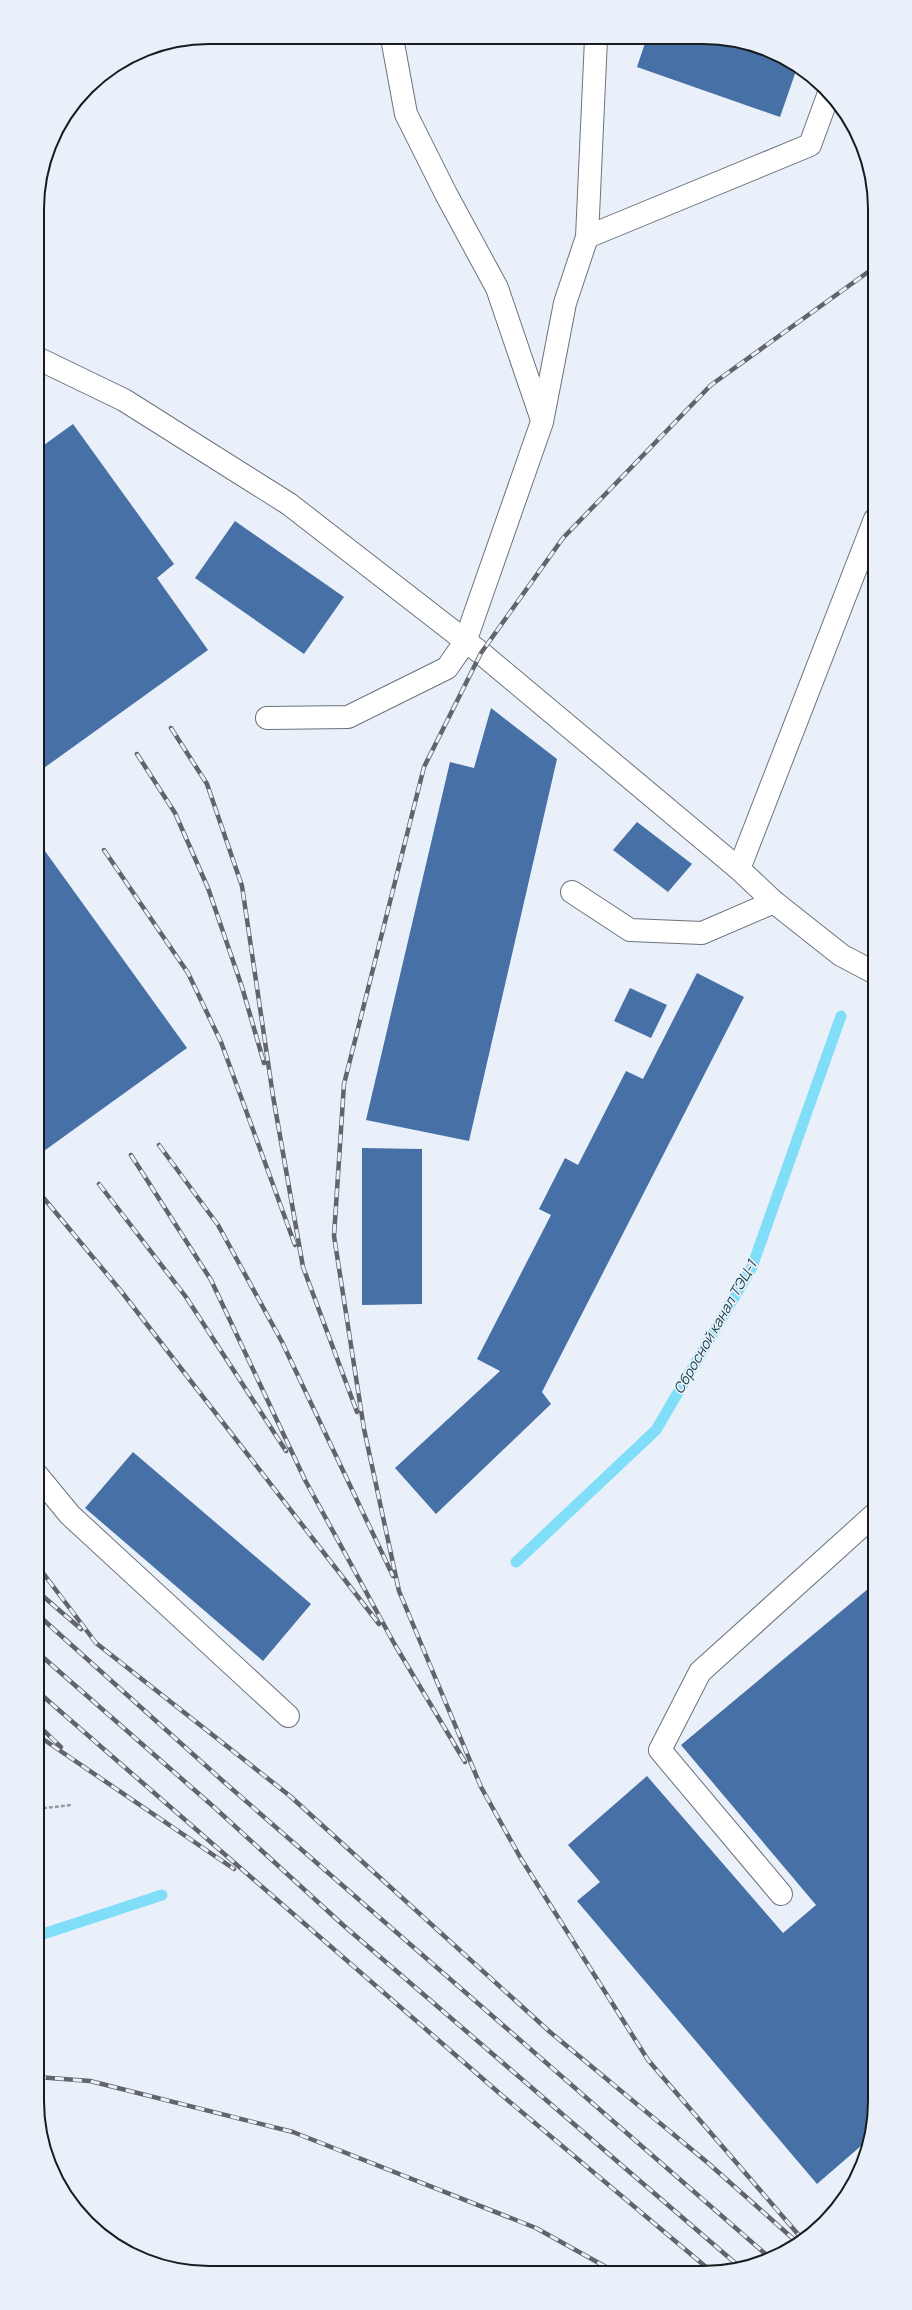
<svg xmlns="http://www.w3.org/2000/svg" width="912" height="2310" font-family="Manrope,sans-serif">
	<style>
		.lines { fill: none; stroke-linecap: round; stroke-linejoin: round }
		.stream { stroke: #81def8; stroke-width: 11 }
		.building { fill: #4771a6 }
		.minor-casing { stroke: #6c737b; stroke-width: 24 }
		.major-casing { stroke: #6c737b; stroke-width: 24 }
		.path { stroke: #959ba1; stroke-width: 2.5; stroke-dasharray: 4 2; stroke-linecap: butt }
		.minor { stroke: #fff; stroke-width: 22 }
		.major { stroke: #fff; stroke-width: 22 }
		.rail-casing { stroke: #61656a; stroke-width: 4.5 }
		.rail { stroke: #e9f0f9; stroke-width: 3; stroke-dasharray: 9; stroke-linecap: butt }
		.labels { text-anchor: middle; stroke-width: 3.5; stroke-linejoin: round; paint-order: stroke }
		.water-label { font-size: 14px; font-style: italic; fill: #18424d; stroke: #e9f0f9 }
		.rim { fill: none; stroke: #191c1f; stroke-width: 2 }
	</style>
	<rect width="100%" height="100%" fill="#e9f0f9"/>
	<g class="lines">
		<g class="stream">
			<polyline points="516,1562 656,1430 752,1267 841,1016"/>
			<polyline points="37,1936 162,1895"/>
		</g>
	</g>
	<g class="building">
		<polygon points="646,40 736,40 779,55 797,68 780,117 637,67"/>
		<polygon points="73,424 174,564 157,578 208,650 37,773 37,450"/>
		<polygon points="235,521 344,597 304,654 195,578"/>
		<polygon points="491,708 557,759 469,1141 366,1120 450,762 474,768"/>
		<polygon points="637,822 692,864 668,892 613,850"/>
		<polygon points="37,840 187,1048 37,1156"/>
		<polygon points="697,973 744,997 542,1392 551,1404 436,1514 395,1468 500,1371 477,1359 551,1215 539,1209 565,1158 578,1165 626,1071 643,1079"/>
		<polygon points="630,988 667,1005 651,1038 614,1021"/>
		<polygon points="362,1148 422,1149 422,1304 362,1305"/>
		<polygon points="133,1452 311,1604 263,1661 85,1508"/>
		<polygon points="875,1583 875,2112 869,2139 817,2184 577,1901 600,1882 568,1845 647,1776 783,1933 816,1905 681,1745"/>
	</g>
	<g class="lines">
		<g class="minor-casing">
			<g id="minor">
				<polyline points="392,38 406,114 446,194 497,288 542,420"/>
				<polyline points="587,237 810,145 829,93"/>
				<polyline points="267,718 348,717 447,668 465,642 542,422 565,303 587,237 596,39"/>
				<polyline points="739,869 875,519"/>
				<polyline points="572,892 630,930 702,933 774,902"/>
				<polyline points="37,1475 70,1515 288,1716"/>
				<polyline points="781,1894 660,1750 700,1672 875,1514"/>
			</g>
		</g>
		<g class="major-casing">
			<polyline id="major" points="37,358 124,400 289,504 481,653 739,869 774,902 841,955 875,973"/>
		</g>
		<polyline class="path" points="37,1809 71,1805"/>
		<use href="#minor" class="minor"/>
		<use href="#major" class="major"/>
		<g class="rail-casing">
			<g id="rail">
				<polyline points="171,728 207,784 242,886 273,1096 303,1267 357,1412"/>
				<polyline points="137,754 175,813 208,888 242,987 264,1063"/>
				<polyline points="104,850 188,973 221,1042 295,1245"/>
				<polyline points="159,1145 218,1225 282,1342 393,1576"/>
				<polyline points="131,1155 211,1280 305,1480 395,1645 465,1762"/>
				<polyline points="99,1184 186,1297 286,1451"/>
				<polyline points="37,1190 121,1291 379,1624"/>
				<polyline points="37,1565 96,1643 290,1796 550,2032 708,2163 799,2244"/>
				<polyline points="37,1591 81,1629"/>
				<polyline points="37,1614 224,1782 769,2257"/>
				<polyline points="37,1652 215,1808 343,1925 741,2268"/>
				<polyline points="37,1691 498,2092 712,2272"/>
				<polyline points="37,1724 61,1747"/>
				<polyline points="37,1735 234,1869"/>
				<polyline points="37,2077 90,2081 293,2132 536,2228 615,2272"/>
				<polyline points="803,2240 648,2060 520,1857 481,1787 399,1591 364,1429 334,1236 344,1084 424,767 481,653 563,538 711,385 875,267"/>
			</g>
		</g>
		<use href="#rail" class="rail"/>
	</g>
	<g class="labels">
		<g class="water-label">
			<text transform="translate(715 1327) rotate(-60)" y="5">Сбросной канал ТЭЦ-1</text>
		</g>
	</g>
	<path d="M0 0H912V2310H0ZM209 44H703A165 165 0 0 1 868 209V2101A165 165 0 0 1 703 2266H209A165 165 0 0 1 44 2101V209A165 165 0 0 1 209 44Z" fill="#e9f0f9" fill-rule="evenodd"/>
	<path class="rim" d="M209 44H703A165 165 0 0 1 868 209V2101A165 165 0 0 1 703 2266H209A165 165 0 0 1 44 2101V209A165 165 0 0 1 209 44Z"/>
</svg>
